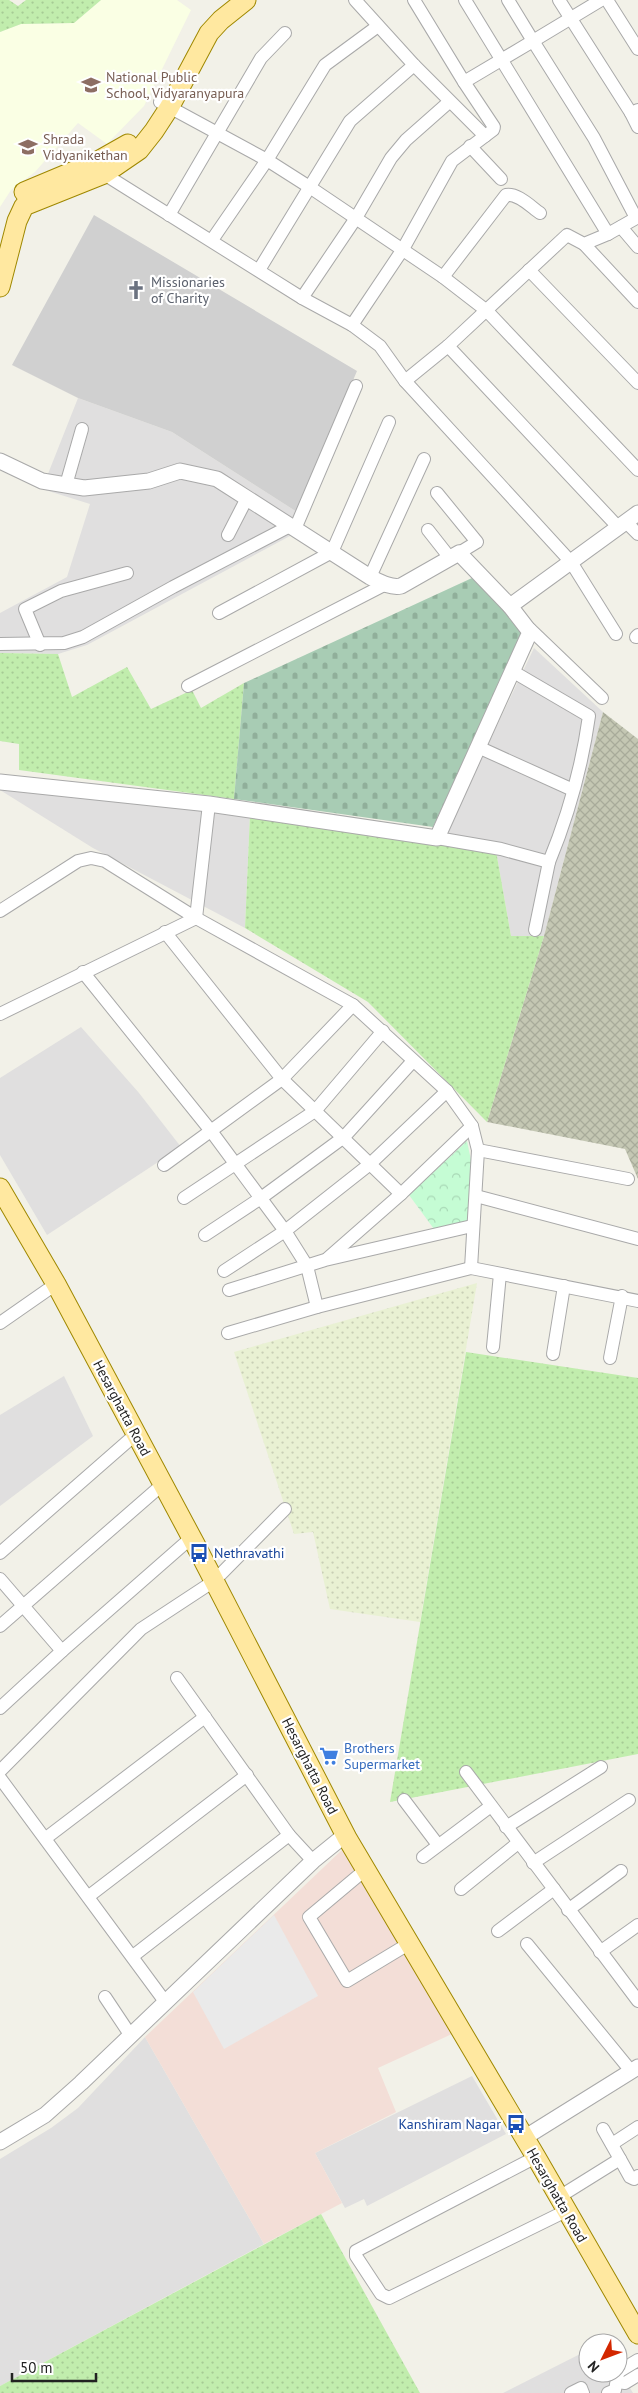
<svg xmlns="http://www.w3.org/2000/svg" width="638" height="2393" font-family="'PT Sans',sans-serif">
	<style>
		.residential { fill: #e0dfdf }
		.commercial { fill: #f3ded7 }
		.education { fill: #faffe4 }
		.religious { fill: #d0d0d0 }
		.construction { fill: url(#construction-cross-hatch) }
		.farmland { fill: url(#farmland-dots) }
		.grass { fill: url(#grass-dots) }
		.cemetery { fill: url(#cemetery-stones) }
		.park { fill: url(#park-crowns) }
		.parking { fill: #eaeaea }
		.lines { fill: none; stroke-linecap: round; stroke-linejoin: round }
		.minor-casing { stroke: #a9a9a9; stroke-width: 14 }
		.tertiary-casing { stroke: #a9a9a9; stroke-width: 17 }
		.primary-casing { stroke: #9f8800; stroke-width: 21 }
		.minor { stroke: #fff; stroke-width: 12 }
		.tertiary { stroke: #fff; stroke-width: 15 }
		.primary { stroke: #ffe8a0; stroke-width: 19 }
		.labels { text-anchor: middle; stroke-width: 4.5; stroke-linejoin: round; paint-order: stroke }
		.education-label { font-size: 14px; fill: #785e54; stroke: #fff; text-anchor: start }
		.worship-label { font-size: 14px; fill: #5b616d; stroke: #fff; text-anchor: start }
		.street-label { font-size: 14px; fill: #222; stroke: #fff }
		.transit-label { font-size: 14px; fill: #164399; stroke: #fff; text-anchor: start }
		.shop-label { font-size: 14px; fill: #366cbe; stroke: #fff; text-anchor: start }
	</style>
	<defs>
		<pattern id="construction-cross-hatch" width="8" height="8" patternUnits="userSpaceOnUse" patternTransform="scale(1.25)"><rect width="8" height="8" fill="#c4c7b3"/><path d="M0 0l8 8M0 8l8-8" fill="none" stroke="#a8ab9a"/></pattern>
		<pattern id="farmland-dots" width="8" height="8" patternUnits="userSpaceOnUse" patternTransform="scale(1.25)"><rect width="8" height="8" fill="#e9f1d3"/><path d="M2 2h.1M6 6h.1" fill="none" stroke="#c8ceb5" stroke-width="1.8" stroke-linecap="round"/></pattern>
		<pattern id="grass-dots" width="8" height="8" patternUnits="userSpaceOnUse" patternTransform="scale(1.25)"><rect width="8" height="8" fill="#c1edad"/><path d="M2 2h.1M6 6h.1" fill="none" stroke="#a6cb95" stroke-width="1.8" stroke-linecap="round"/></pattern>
		<pattern id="cemetery-stones" width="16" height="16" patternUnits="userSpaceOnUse" patternTransform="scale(1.25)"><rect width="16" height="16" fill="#a8ccb4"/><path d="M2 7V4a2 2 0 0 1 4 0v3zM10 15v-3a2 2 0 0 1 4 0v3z" fill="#90af9a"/></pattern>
		<pattern id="park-crowns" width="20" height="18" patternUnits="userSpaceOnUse" patternTransform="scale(1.25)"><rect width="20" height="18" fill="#c5fcd4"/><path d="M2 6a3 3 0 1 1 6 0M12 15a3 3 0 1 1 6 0" fill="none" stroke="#a9d8b6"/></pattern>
	</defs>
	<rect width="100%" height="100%" fill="#f2f1e8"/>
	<g class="residential">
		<polygon points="78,398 172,432 297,512 290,536 87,645 58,654 0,653 0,613 67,577 90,504 42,489"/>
		<polygon points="534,648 603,712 544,936 511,936 496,851 441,843"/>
		<polygon points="0,787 250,814 245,928 93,848 0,790"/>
		<polygon points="81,1027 139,1093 181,1147 47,1235 0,1155 0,1078"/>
		<polygon points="64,1376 93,1436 0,1506 0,1415"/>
		<polygon points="145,2037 264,2244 0,2386 0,2159 51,2128 78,2108"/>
		<polygon points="472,2076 506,2134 367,2206 364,2199 345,2208 315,2153"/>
		<polygon points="588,2350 588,2373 618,2373 618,2368 633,2393 503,2393"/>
	</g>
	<polygon class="commercial" points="344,1848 452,2034 378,2068 396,2112 315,2153 342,2203 264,2244 145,2037"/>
	<polygon class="education" points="101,0 177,0 191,10 144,106 107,144 78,123 35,172 11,190 0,207 0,32 21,24 74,23"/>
	<polygon class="religious" points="94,215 357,371 297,512 172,432 78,398 12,365"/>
	<polygon class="construction" points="603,712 638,739 638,1179 625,1149 487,1122 544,936"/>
	<polygon class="farmland" points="477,1283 420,1622 330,1609 313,1532 294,1534 234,1352"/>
	<g class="grass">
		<polygon points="0,0 9,0 18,6 26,0 101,0 74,23 21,24 0,32"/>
		<polygon points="0,653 58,654 72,697 127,667 151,709 192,690 201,708 244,683 234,799 19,770 19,744 0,741"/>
		<polygon points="250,814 496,851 511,936 544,936 487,1122 368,1002 245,928"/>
		<polygon points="466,1352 638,1378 638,1754 390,1802"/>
		<polygon points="321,2214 420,2393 0,2393 0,2386"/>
	</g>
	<polygon class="cemetery" points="472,578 526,631 433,827 234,799 244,683"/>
	<polygon class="park" points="467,1141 471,1160 469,1221 434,1229 409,1195"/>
	<polygon class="parking" points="274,1915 318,1996 224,2049 193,1992"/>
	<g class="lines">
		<g class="minor-casing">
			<g id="minor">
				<polyline points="414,0 464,82 533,41 594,138 636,218"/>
				<polyline points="465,0 608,234"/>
				<polyline points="508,0 533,41 601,0"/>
				<polyline points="559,0 631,113 638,110"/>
				<polyline points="607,0 638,49"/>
				<polyline points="464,82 494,127 493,130 485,136"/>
				<polyline points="160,102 267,160 311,188 443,277 487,311 638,470"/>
				<polyline points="631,113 638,127"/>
				<polyline points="470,146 501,179"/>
				<polyline points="104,174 302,298 352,325 380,346 405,381 571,562 616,634"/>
				<polyline points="169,215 261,58 285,33"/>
				<polyline points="621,227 638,247"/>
				<polyline points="212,240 267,160 325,65 378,26"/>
				<polyline points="584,244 638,302"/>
				<polyline points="259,270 350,121 414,65"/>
				<polyline points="529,270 638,383"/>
				<path d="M443,277L506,195C518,193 531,207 540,213"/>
				<polyline points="302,298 356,218 391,158 406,140 449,102"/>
				<polyline points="352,325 403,249 452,161 485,136 414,65 355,0"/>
				<polyline points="448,346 567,235 584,244 608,234 638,217"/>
				<polyline points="405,381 448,346 619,528"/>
				<polyline points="66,485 82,429"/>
				<polyline points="437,493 477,542 459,553"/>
				<polyline points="627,523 638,534"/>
				<polyline points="295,529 356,386"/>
				<polyline points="428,530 450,558"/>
				<polyline points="228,535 247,498"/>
				<polyline points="370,577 424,459"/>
				<polyline points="219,613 332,552 389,422"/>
				<polyline points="530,629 602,698"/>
				<polyline points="636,637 638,635"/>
				<polyline points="0,644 64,643 83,637 173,587 290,526"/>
				<polyline points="40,645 25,609 61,591 127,573"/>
				<polyline points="188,686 386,584"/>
				<polyline points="478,747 573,790"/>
				<path d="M437,838L501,849L549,862C568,816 582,766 589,716L512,671"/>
				<polyline points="0,911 78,861 91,858 105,861 196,918 209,804"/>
				<polyline points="535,930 549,862"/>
				<polyline points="165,932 282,1079 401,1194 472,1126"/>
				<polyline points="83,972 211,1131 285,1231 307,1266 317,1307"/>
				<polyline points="0,1014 196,918 353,1005 447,1091 472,1126 478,1150 471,1268"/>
				<polyline points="478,1150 628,1179"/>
				<polyline points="164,1165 282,1079 353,1005"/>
				<polyline points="476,1196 638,1239"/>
				<polyline points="184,1198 315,1111 383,1031"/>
				<polyline points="205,1235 261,1198 344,1137 412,1062"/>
				<polyline points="328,1258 401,1194"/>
				<polyline points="224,1271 285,1231 370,1164 447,1091"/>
				<polyline points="229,1290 325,1260 472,1226"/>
				<polyline points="0,1323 56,1284"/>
				<polyline points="228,1333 317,1307 471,1268 638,1301"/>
				<polyline points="493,1347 500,1274"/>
				<polyline points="553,1354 564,1286"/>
				<polyline points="610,1358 622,1296"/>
				<polyline points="0,1553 136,1434"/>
				<polyline points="0,1579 62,1651 191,1538"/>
				<polyline points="0,1626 163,1484"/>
				<polyline points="0,1708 62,1651"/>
				<polyline points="0,1771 141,1629 214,1581 285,1509"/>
				<polyline points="466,1772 638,2001"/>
				<polyline points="0,1778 166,2003"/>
				<polyline points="404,1800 438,1845"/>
				<polyline points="506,1827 601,1767"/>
				<polyline points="289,1835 313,1861"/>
				<polyline points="46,1838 205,1717"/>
				<polyline points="423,1857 491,1806"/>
				<polyline points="533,1863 629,1800"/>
				<polyline points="365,1870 309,1917 347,1981 410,1943"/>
				<polyline points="461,1889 518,1843"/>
				<polyline points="89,1896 247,1775"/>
				<polyline points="568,1910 621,1871"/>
				<polyline points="498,1931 554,1889"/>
				<polyline points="527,1944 631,2071"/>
				<polyline points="600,1952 638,1925"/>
				<polyline points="133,1956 289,1835 177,1678"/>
				<polyline points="105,1997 131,2036"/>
				<polyline points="603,2129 620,2159"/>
				<polyline points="612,2144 638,2127"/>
				<polyline points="536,2157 356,2251 356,2256 381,2294 389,2298 566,2211"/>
				<polyline points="559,2197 620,2159 630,2177 634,2179 638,2176"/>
				<polyline points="618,2372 638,2360"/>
				<polyline points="618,2382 625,2383 638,2375"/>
				<polyline points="571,2393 581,2388 583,2393"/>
				<polyline points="608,2393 615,2390 618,2373"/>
			</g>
		</g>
		<g class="tertiary-casing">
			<g id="tertiary">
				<path d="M0,461L42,481L84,488L149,481L180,471L217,479L370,577C380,582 390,588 401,586L459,553L510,606L638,513"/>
				<polyline points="0,782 209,804 437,838 530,632 510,606"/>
				<polyline points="524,2138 638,2067"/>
				<polyline points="0,2142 45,2115 81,2083 313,1861 345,1835"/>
			</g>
		</g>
		<g class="primary-casing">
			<g id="primary">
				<polyline points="24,192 98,161 128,144"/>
				<polyline points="0,287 17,221 24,206 104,174 139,150 154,131 169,108 209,33 221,20 246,0"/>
				<polyline points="0,1188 56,1284 195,1544 347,1838 536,2157 638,2334"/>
			</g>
		</g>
		<use href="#minor" class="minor"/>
		<use href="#tertiary" class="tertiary"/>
		<use href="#primary" class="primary"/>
	</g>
	<defs>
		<g id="school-bare" transform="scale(1.5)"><path d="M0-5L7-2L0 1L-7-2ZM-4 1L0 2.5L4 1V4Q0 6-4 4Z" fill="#8d6e63" stroke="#fff" stroke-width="2.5" paint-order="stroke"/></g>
		<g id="church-bare" transform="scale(1.5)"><path d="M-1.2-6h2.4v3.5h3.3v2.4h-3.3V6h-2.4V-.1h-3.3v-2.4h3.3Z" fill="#6b7280" stroke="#fff" stroke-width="2.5" paint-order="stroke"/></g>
		<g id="bus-bare" transform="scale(1.5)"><path d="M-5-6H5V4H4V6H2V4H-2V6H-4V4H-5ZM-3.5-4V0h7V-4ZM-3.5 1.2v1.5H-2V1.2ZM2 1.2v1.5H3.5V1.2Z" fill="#1a4fb4" stroke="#fff" stroke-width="2.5" paint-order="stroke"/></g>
		<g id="supermarket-bare" transform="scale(1.5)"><path d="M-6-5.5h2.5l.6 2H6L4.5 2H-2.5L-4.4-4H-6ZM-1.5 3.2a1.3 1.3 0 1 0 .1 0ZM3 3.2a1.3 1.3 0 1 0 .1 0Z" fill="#3f7fe0" stroke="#fff" stroke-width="2.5" paint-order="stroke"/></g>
	</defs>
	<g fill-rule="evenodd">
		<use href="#school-bare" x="91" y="85"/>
		<use href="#school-bare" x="28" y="147"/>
		<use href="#church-bare" x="136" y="290"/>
		<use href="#bus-bare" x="199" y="1553"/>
		<use href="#supermarket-bare" x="329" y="1756"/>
		<use href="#bus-bare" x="516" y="2124"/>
	</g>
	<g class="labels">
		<g class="education-label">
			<text x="106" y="82">National Public<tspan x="106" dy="16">School, Vidyaranyapura</tspan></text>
			<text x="43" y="144">Shrada<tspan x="43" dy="16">Vidyanikethan</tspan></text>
		</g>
		<g class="worship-label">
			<text x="151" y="287">Missionaries<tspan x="151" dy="16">of Charity</tspan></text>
		</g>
		<g class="street-label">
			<text transform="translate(122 1408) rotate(62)" y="5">Hesarghatta Road</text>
			<text transform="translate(310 1766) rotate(63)" y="5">Hesarghatta Road</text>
			<text transform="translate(557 2195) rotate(60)" y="5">Hesarghatta Road</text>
		</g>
		<g class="transit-label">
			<text x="214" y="1558">Nethravathi</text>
			<text x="501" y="2129" text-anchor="end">Kanshiram Nagar</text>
		</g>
		<g class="shop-label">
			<text x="344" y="1753">Brothers<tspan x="344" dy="16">Supermarket</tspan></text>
		</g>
	</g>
	<g transform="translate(603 2358) rotate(228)"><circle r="24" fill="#ffffff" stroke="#a7a7a7"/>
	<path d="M0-4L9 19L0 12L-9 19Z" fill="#d32700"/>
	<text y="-8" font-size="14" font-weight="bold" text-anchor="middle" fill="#222222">N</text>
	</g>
	<path d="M12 2373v8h84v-8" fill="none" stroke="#222222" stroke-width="2.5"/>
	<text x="20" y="2373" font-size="15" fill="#222222" stroke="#ffffff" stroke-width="4" paint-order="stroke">50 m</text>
</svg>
